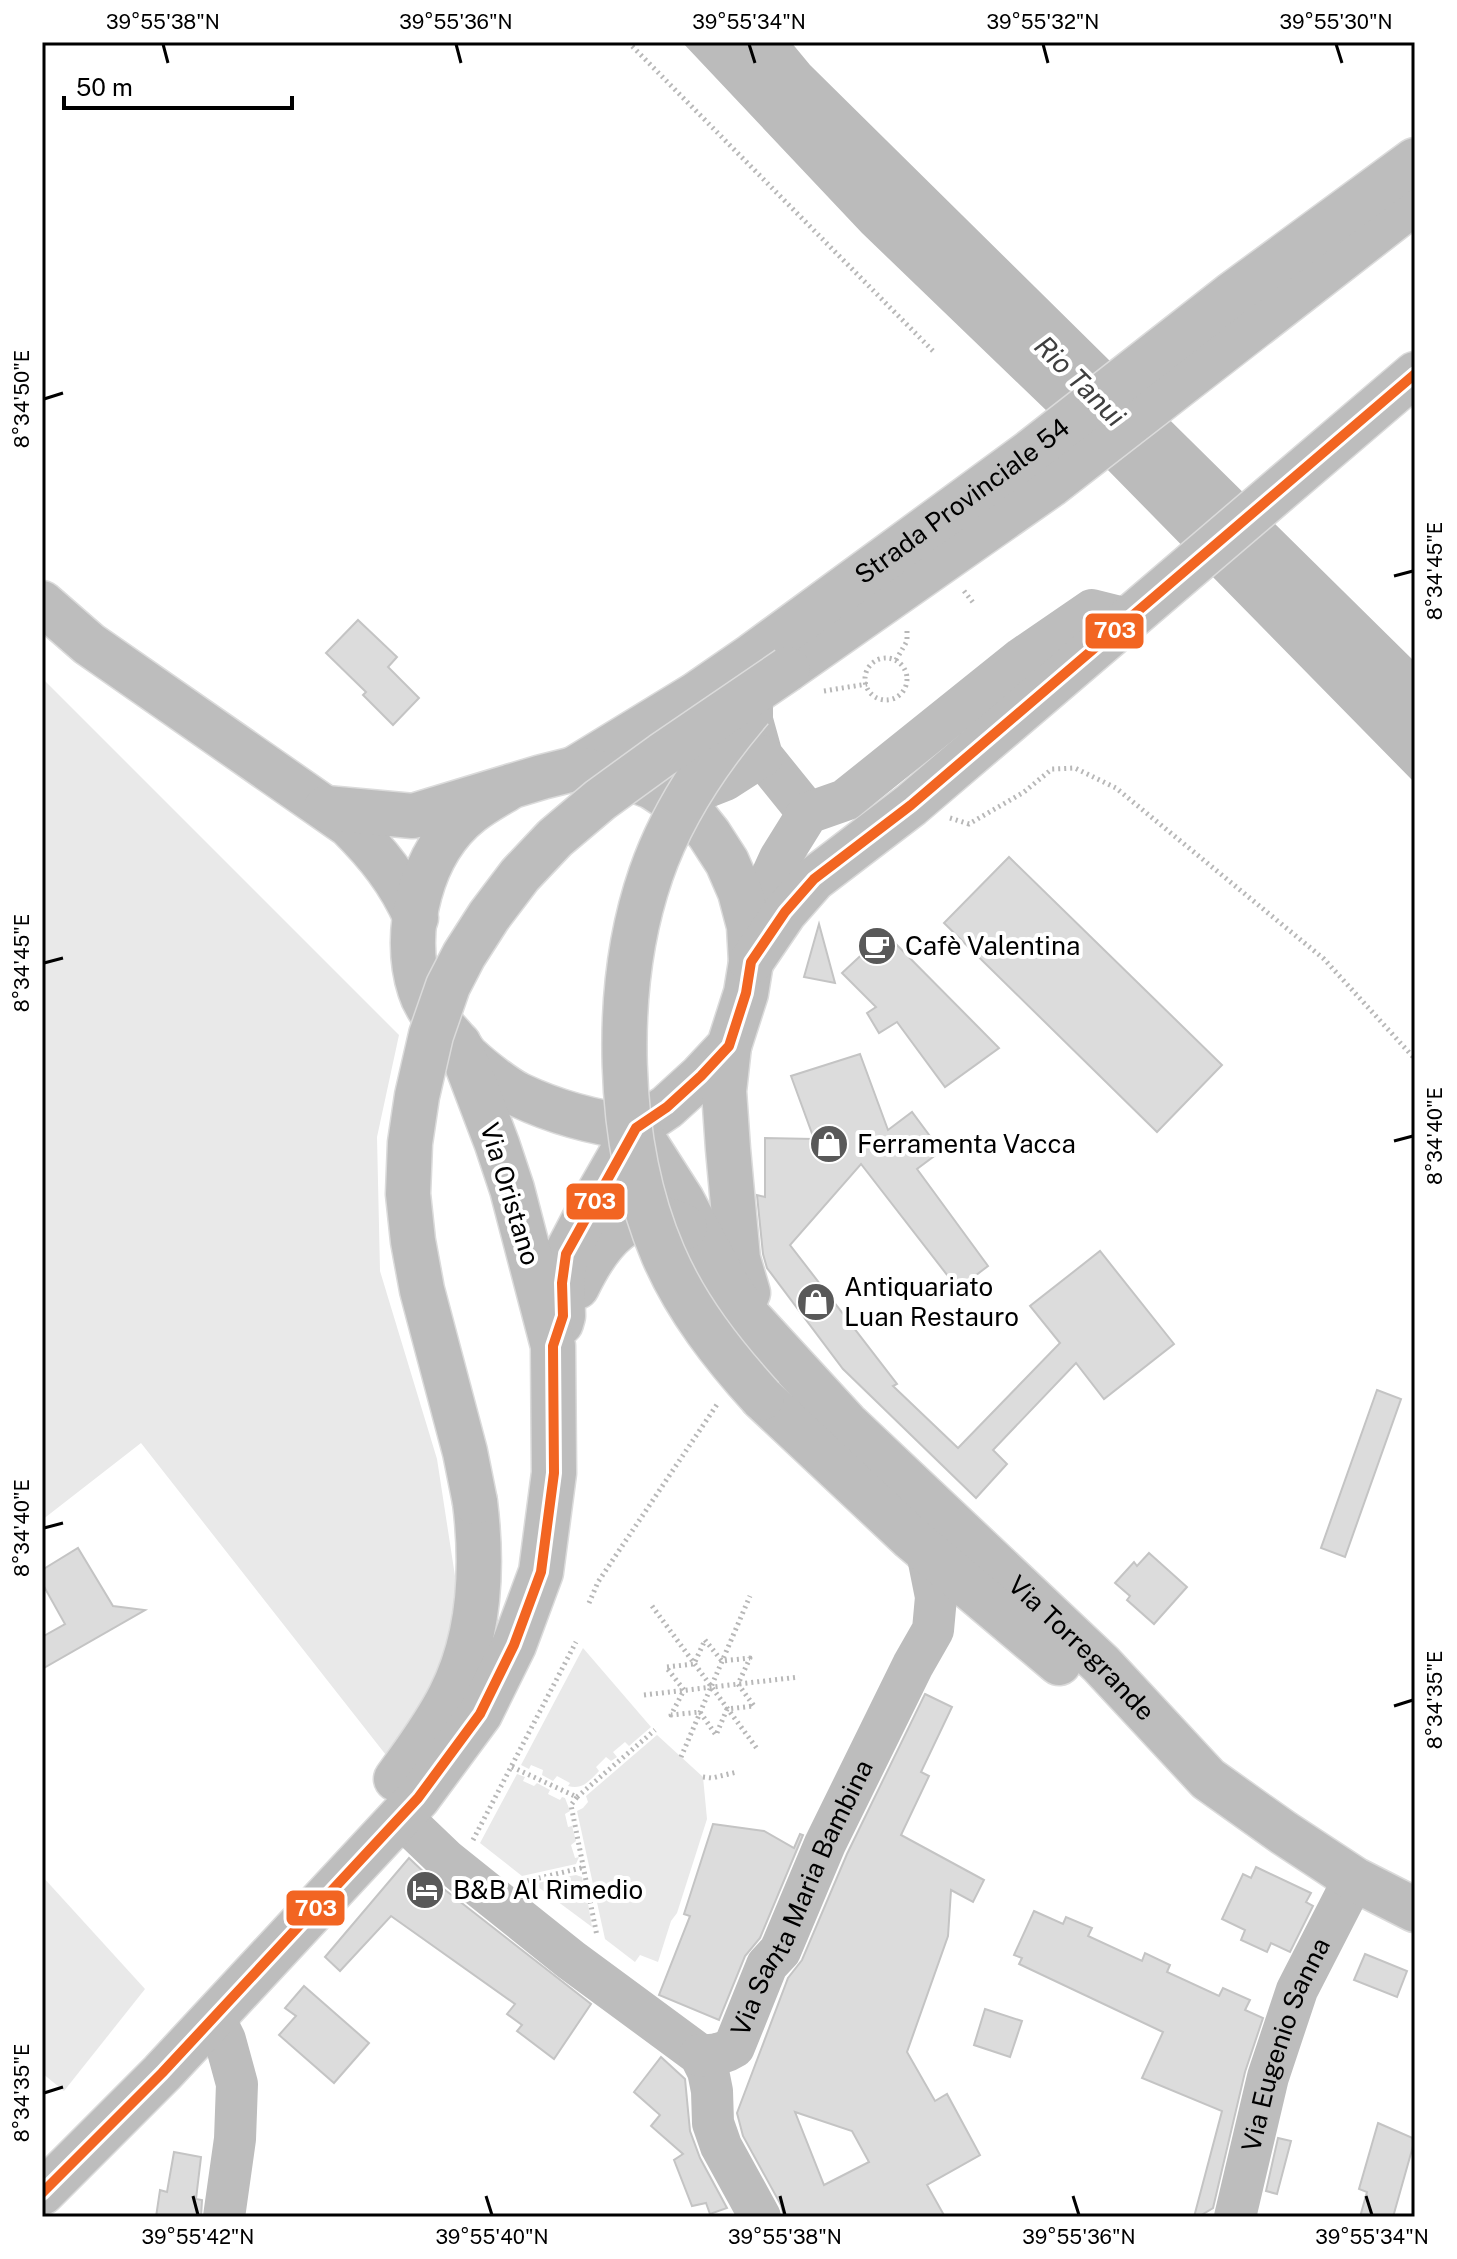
<svg xmlns="http://www.w3.org/2000/svg" width="1457" height="2259" font-family="'Public Sans',sans-serif">
	<style>
		.green { fill: #e9e9e9 }
		.water { fill: #bbb }
		.building { fill: #dcdcdc; stroke: #c4c4c4; stroke-width: 2; fill-rule: evenodd }
		.lines { fill: none; stroke-linecap: round; stroke-linejoin: round }
		.major-casing { stroke: #dbdbdb; stroke-width: 47 }
		.path { stroke: #b8b8b8; stroke-width: 5; stroke-dasharray: 2 4; stroke-linecap: butt }
		.minor { stroke: #bdbdbd; stroke-width: 42 }
		.major { stroke: #bdbdbd; stroke-width: 44 }
		.major-bridge-casing { stroke: #dbdbdb; stroke-width: 47; stroke-linecap: butt }
		.major-bridge { stroke: #bdbdbd; stroke-width: 44 }
		.bus-1-casing { stroke: #fff; stroke-width: 16 }
		.bus-1 { stroke: #f26522; stroke-width: 10 }
		.ticks { fill: none; stroke: #000; stroke-width: 3 }
		.labels { text-anchor: middle; stroke-width: 8; stroke-linejoin: round; paint-order: stroke }
		.street-label { font-size: 26px; fill: #000; stroke: #fff }
		.poi-label { font-size: 26px; fill: #000; stroke: #fff; text-anchor: start }
		.water-label { font-size: 28px; font-style: italic; fill: #3f3f3f; stroke: #fff }
		.line-badge { stroke: #fff; stroke-width: 3 }
		.badge-label { font-size: 22px; text-anchor: middle; font-weight: bold; fill: #fff }
		.neatline { fill: none; stroke: #000; stroke-width: 3 }
		.ticks-label { font-size: 20px; text-anchor: middle; fill: #000 }
	</style>
	<rect width="100%" height="100%" fill="#fff"/>
	<g class="green">
		<polygon points="42,678 399,1035 377,1137 380,1271 437,1459 461,1615 448,1660 393,1764 141,1443 42,1520"/>
		<path d="M583,1648L651,1727L629,1746L625,1742L613,1752L617,1757L611,1761L606,1757L596,1767L599,1771C589,1781 583,1790 568,1786L570,1783L557,1776L553,1781L542,1775L543,1770L531,1765L529,1769L521,1765Z"/>
		<polygon points="657,1735 703,1777 707,1819 677,1913 671,1921 658,1962 640,1955 635,1962 605,1939 577,1811 583,1808 588,1802 586,1796"/>
		<polygon points="517,1774 525,1777 523,1781 534,1786 537,1783 550,1790 548,1794 560,1800 562,1797 565,1798 570,1811 565,1814 568,1827 572,1826 576,1841 571,1845 575,1858 579,1857 576,1864 522,1876 480,1843"/>
		<polygon points="576,1875 582,1877 583,1882 579,1884 582,1898 587,1897 592,1927 534,1884 550,1880 552,1885 566,1882 565,1877"/>
		<polygon points="42,1876 145,1989 64,2091 42,2073"/>
	</g>
	<polygon class="water" points="682,42 791,42 810,65 1415,662 1415,783 1102,464 862,233"/>
	<g class="building">
		<polygon points="358,620 397,657 388,667 419,698 393,725 363,695 366,692 326,653"/>
		<polygon points="1009,857 1222,1065 1157,1132 944,923"/>
		<polygon points="819,924 835,983 804,977"/>
		<polygon points="885,933 999,1048 945,1087 897,1022 879,1033 867,1013 876,1007 842,973"/>
		<polygon points="860,1054 888,1130 912,1112 941,1151 917,1169 988,1266 958,1289 861,1164 790,1245 897,1384 893,1386 958,1448 1060,1343 1030,1306 1100,1251 1174,1344 1104,1399 1076,1363 993,1450 1007,1464 976,1498 843,1369 767,1268 763,1254 757,1195 765,1197 765,1138 814,1139 791,1076"/>
		<polygon points="1377,1390 1401,1399 1345,1557 1321,1548"/>
		<polygon points="78,1548 113,1606 145,1610 42,1669 42,1637 65,1624 42,1583 42,1570"/>
		<polygon points="1149,1553 1187,1587 1154,1624 1127,1600 1130,1596 1115,1583 1134,1562 1137,1566"/>
		<path d="M925,1694L952,1707L921,1772L929,1776L901,1835L984,1880L973,1902L951,1890L948,1936L907,2052L935,2101L947,2094L980,2155L927,2185L945,2217H784L781,2205L743,2136L737,2113L788,1978L802,1960L847,1854ZM795,2112L852,2131L869,2162L824,2185Z"/>
		<polygon points="713,1824 764,1831 794,1848 800,1834 803,1835 760,1938 745,1956 719,2020 659,1995 690,1916 684,1914"/>
		<polygon points="409,1858 431,1879 591,2004 554,2059 517,2031 522,2025 507,2014 515,2004 391,1916 340,1971 325,1957"/>
		<polygon points="1256,1867 1311,1893 1306,1902 1313,1906 1290,1952 1271,1943 1267,1952 1241,1940 1245,1930 1222,1919 1243,1874 1251,1878"/>
		<polygon points="1034,1911 1063,1924 1066,1917 1092,1928 1088,1936 1142,1961 1145,1953 1170,1965 1167,1972 1219,1996 1223,1988 1250,2000 1245,2010 1263,2018 1245,2072 1213,2208 1198,2217 1194,2217 1222,2111 1142,2078 1163,2032 1019,1964 1022,1958 1014,1955"/>
		<polygon points="1365,1954 1407,1971 1397,1997 1354,1980"/>
		<polygon points="304,1986 369,2043 334,2083 279,2035 296,2016 285,2008"/>
		<polygon points="985,2009 1022,2021 1010,2057 974,2045"/>
		<polygon points="661,2057 685,2079 690,2131 700,2158 727,2208 710,2214 706,2203 692,2206 674,2160 683,2154 651,2126 660,2115 634,2092"/>
		<polygon points="1378,2123 1415,2139 1393,2217 1360,2217 1367,2192 1359,2189"/>
		<polygon points="1278,2138 1291,2141 1277,2194 1266,2191"/>
		<polygon points="174,2152 201,2157 196,2199 202,2200 201,2217 156,2217 160,2190 167,2192"/>
	</g>
	<g class="lines">
		<g class="major-casing">
			<g id="major">
				<path d="M42,603L89,644L349,825C378,854 399,880 416,918"/>
				<polyline points="788,669 1052,484 1415,202"/>
				<path id="s3" d="M574,769L695,695L753,655L1029,453L1231,295L1415,160"/>
				<path d="M326,808L413,816L542,777L574,769L627,777L652,787L693,814L709,834L727,862L740,892L749,926L751,962L746,993L729,1046L701,1076L667,1107L636,1128C596,1123 557,1113 519,1095C505,1088 482,1070 470,1059C464,1054 460,1046 455,1040C442,1025 426,1010 420,990C401,932 421,851 471,812C484,802 499,794 512,786"/>
				<polyline points="751,962 785,912 814,879 911,805 1415,374"/>
				<polyline points="729,1046 724,1091 728,1149 738,1259 748,1293"/>
				<path id="s4" d="M636,1128L682,1200L726,1283L745,1313L846,1423L1101,1664L1208,1779L1284,1833L1354,1879L1415,1910"/>
				<path d="M577,1287C592,1256 619,1209 661,1218C669,1219 677,1224 685,1227"/>
				<polyline points="561,1323 563,1316 562,1283 566,1254 589,1210 636,1128"/>
				<polyline points="762,1398 911,1538 1059,1663"/>
				<path d="M396,1779C415,1752 435,1726 450,1696C480,1637 483,1567 475,1502"/>
				<polyline points="42,2193 162,2073 418,1798 480,1714 514,1645 541,1572 554,1473 553,1346 512,1189 497,1144 459,1044"/>
			</g>
		</g>
		<g class="path">
			<polyline points="628,42 933,351"/>
			<polyline points="964,591 975,605"/>
			<circle cx="886" cy="679" r="21"/>
			<polyline points="896,660 907,641 907,628"/>
			<polyline points="824,691 867,684"/>
			<polyline points="950,818 969,824 1024,792 1052,769 1075,768 1116,788 1324,959 1415,1059"/>
			<polyline points="589,1603 598,1582 718,1403"/>
			<polyline points="652,1606 758,1750"/>
			<polygon points="705,1640 722,1661 750,1658 738,1684 754,1706 727,1709 716,1735 700,1712 671,1715 684,1690 666,1667 694,1664"/>
			<polyline points="644,1695 799,1677"/>
			<polyline points="681,1757 750,1596"/>
			<polyline points="512,1767 577,1797 571,1805 597,1936"/>
			<polyline points="703,1777 712,1778 737,1772"/>
			<polyline points="577,1797 655,1730"/>
			<polyline points="473,1840 576,1642"/>
			<polyline points="527,1881 585,1867"/>
		</g>
		<g class="minor">
			<polyline points="752,680 752,720 762,756 808,813"/>
			<polyline points="674,800 725,780 762,756"/>
			<polyline points="749,926 780,858 808,813 845,800 1022,658 1092,610 1128,619"/>
			<polyline points="401,1817 446,1860 571,1960 700,2055 708,2071 712,2091 713,2123 721,2146 760,2217"/>
			<polyline points="214,2018 225,2040 237,2084 235,2139 224,2217"/>
			<path id="s1" d="M700,2055C713,2056 723,2054 734,2047L767,1965L780,1951L825,1844L913,1665L933,1630L936,1597L927,1552"/>
			<path id="s2" d="M1235,2217L1268,2077L1297,1990L1354,1879"/>
		</g>
		<use href="#major" class="major"/>
		<g class="major-bridge-casing">
			<g id="major-bridge">
				<path d="M751,709C710,757 672,813 651,874C612,987 616,1144 663,1254C686,1308 723,1355 762,1398"/>
				<polyline points="475,1502 465,1452 422,1290 413,1241 408,1194 410,1143 417,1096 431,1035 448,986 464,955 489,916 520,875 555,838 600,800 662,755 788,669"/>
			</g>
		</g>
		<use href="#major-bridge" class="major-bridge"/>
		<g class="bus-1-casing">
			<polyline id="bus-1" points="42,2193 162,2073 418,1798 480,1714 514,1645 541,1572 554,1473 553,1346 563,1316 562,1283 566,1254 636,1128 667,1107 701,1076 729,1046 746,993 751,962 785,912 814,879 911,805 1415,374"/>
		</g>
		<use href="#bus-1" class="bus-1"/>
	</g>
	<path class="ticks" d="M163,44L168,63M456,44L461,63M749,44L755,63M1043,44L1048,63M1336,44L1342,63M44,399L63,393M1394,576L1413,571M44,963L63,958M1394,1141L1413,1136M44,1528L63,1523M1394,1706L1413,1700M44,2093L63,2087M193,2196L198,2215M486,2196L492,2215M780,2196L785,2215M1073,2196L1079,2215M1366,2196L1372,2215"/>
	<defs>
		<g id="cafe-disc" transform="scale(2)"><circle r="9.5" fill="#595959" stroke="#fff"/><path d="M-5.5-4.5H6V0H3Q3 3.5 0 3.5H-2.5Q-5.5 3.5-5.5 0ZM3-3.2v2h1.7v-2ZM-6 4.5H4V6H-6Z" fill="#fff"/></g>
		<g id="shop-disc" transform="scale(2)"><circle r="9.5" fill="#595959" stroke="#fff"/><path d="M-5-2.5h2.3a2.7 3.5 0 0 1 5.4 0H5L5.5 6h-11ZM-1.5-2.5h3a1.5 2.3 0 0 0-3 0Z" fill="#fff"/></g>
		<g id="hotel-disc" transform="scale(2)"><circle r="9.5" fill="#595959" stroke="#fff"/><path d="M-6-4.5h1.5V1H6V5H4.5V3h-9V5H-6ZM-4 0a1.8 1.8 0 1 1 3.6 0ZM.5 0V-2.5h3Q6-2.5 6 0Z" fill="#fff"/></g>
	</defs>
	<g fill-rule="evenodd">
		<use href="#cafe-disc" x="877" y="946"/>
		<use href="#shop-disc" x="829" y="1144"/>
		<use href="#shop-disc" x="816" y="1302"/>
		<use href="#hotel-disc" x="425" y="1890"/>
	</g>
	<g class="labels">
		<g class="street-label">
			<text dy="9" stroke="none"><textPath href="#s3" startOffset="472">Strada Provinciale 54</textPath></text>
			<text transform="translate(510 1194) rotate(73)" y="9">Via Oristano</text>
			<text dy="9" stroke="none"><textPath href="#s4" startOffset="690">Via Torregrande</textPath></text>
			<text dy="9" stroke="none"><textPath href="#s1" startOffset="200">Via Santa Maria Bambina</textPath></text>
			<text dy="9" stroke="none"><textPath href="#s2" startOffset="180">Via Eugenio Sanna</textPath></text>
		</g>
		<g class="poi-label">
			<text x="905" y="955">Cafè Valentina</text>
			<text x="857" y="1153">Ferramenta Vacca</text>
			<text x="844" y="1296">Antiquariato<tspan x="844" dy="30">Luan Restauro</tspan></text>
			<text x="453" y="1899">B&amp;B Al Rimedio</text>
		</g>
		<g class="water-label">
			<text transform="translate(1080 381) rotate(45)" y="10">Rio Tanui</text>
		</g>
	</g>
	<g class="line-badge">
		<rect x="1084" y="612" width="61" height="38" rx="8" fill="#f26522"/>
		<rect x="565" y="1182" width="61" height="39" rx="8" fill="#f26522"/>
		<rect x="285" y="1889" width="61" height="38" rx="8" fill="#f26522"/>
	</g>
	<g class="badge-label">
		<text x="1115" y="638">703</text>
		<text x="595" y="1209">703</text>
		<text x="316" y="1916">703</text>
	</g>
	<rect width="1457" height="2259" fill="none" stroke="#ffffff" stroke-width="88"/>
	<path d="M64 96v12h228v-12" fill="none" stroke="#000000" stroke-width="4"/>
	<text x="76" y="96" font-size="24" fill="#000000" stroke="#ffffff" stroke-width="6" paint-order="stroke">50 m</text>
	<rect x="44" y="44" width="1369" height="2171" class="neatline"/>
	<g class="ticks-label">
		<text x="163" y="29">39°55'38"N</text>
		<text x="456" y="29">39°55'36"N</text>
		<text x="749" y="29">39°55'34"N</text>
		<text x="1043" y="29">39°55'32"N</text>
		<text x="1336" y="29">39°55'30"N</text>
		<text transform="translate(22 399) rotate(-90)" y="7">8°34'50"E</text>
		<text transform="translate(1435 571) rotate(-90)" y="7">8°34'45"E</text>
		<text transform="translate(22 963) rotate(-90)" y="7">8°34'45"E</text>
		<text transform="translate(1435 1136) rotate(-90)" y="7">8°34'40"E</text>
		<text transform="translate(22 1528) rotate(-90)" y="7">8°34'40"E</text>
		<text transform="translate(1435 1700) rotate(-90)" y="7">8°34'35"E</text>
		<text transform="translate(22 2093) rotate(-90)" y="7">8°34'35"E</text>
		<text x="198" y="2244">39°55'42"N</text>
		<text x="492" y="2244">39°55'40"N</text>
		<text x="785" y="2244">39°55'38"N</text>
		<text x="1079" y="2244">39°55'36"N</text>
		<text x="1372" y="2244">39°55'34"N</text>
	</g>
</svg>
